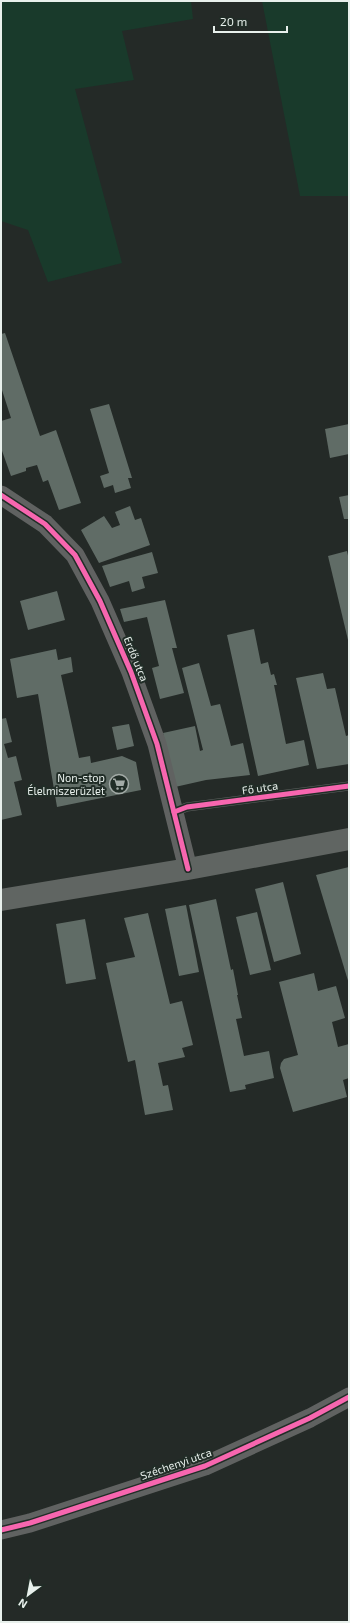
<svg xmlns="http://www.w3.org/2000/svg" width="350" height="1623" font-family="'Exo 2',sans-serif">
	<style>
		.green { fill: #193a2b }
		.building { fill: #606c66 }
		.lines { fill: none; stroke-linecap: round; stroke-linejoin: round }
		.lane { stroke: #606261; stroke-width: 9 }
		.street { stroke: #606261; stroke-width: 19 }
		.secondary { stroke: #606562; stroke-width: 22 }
		.cycleway-casing { stroke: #212d27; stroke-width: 8 }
		.cycleway { stroke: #f766af; stroke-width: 5 }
		.labels { text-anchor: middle; stroke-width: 4; stroke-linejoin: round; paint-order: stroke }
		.street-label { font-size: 11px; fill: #e8f0ec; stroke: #212d27 }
		.poi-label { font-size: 11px; fill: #e8f0ec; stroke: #212d27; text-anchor: end }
	</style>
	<rect width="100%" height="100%" fill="#242a27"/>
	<g class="green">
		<polygon points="1,1 191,1 193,19 122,31 134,80 75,89 122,263 48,282 28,230 1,221"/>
		<polygon points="262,1 349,1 349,196 300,196"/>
	</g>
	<g class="building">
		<polygon points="5,333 40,436 56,430 81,503 59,510 48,480 43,482 37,465 26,468 26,471 11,476 1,448 1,421 11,418 1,387 1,334"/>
		<polygon points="109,404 132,478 128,478 131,488 115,493 113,485 104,488 100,476 109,473 90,409"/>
		<polygon points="349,424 349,454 330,458 325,429"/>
		<polygon points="349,495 349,519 344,519 339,497"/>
		<polygon points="130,506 135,520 141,518 150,545 99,563 81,530 104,516 112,528 120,525 115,512"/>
		<polygon points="347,551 349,560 348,640 328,556"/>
		<polygon points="152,552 158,573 142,577 145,588 132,592 129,581 110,587 102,566"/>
		<polygon points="57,591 65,620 28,630 20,601"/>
		<polygon points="165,600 177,648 172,648 184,693 160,699 152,668 159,666 147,617 124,622 120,609"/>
		<polygon points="254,629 261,664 268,662 271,675 274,674 277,685 274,685 286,744 304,740 309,765 258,776 227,635"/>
		<polygon points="56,649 58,660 71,657 73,672 61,675 79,758 90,756 91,763 122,756 136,762 141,790 57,807 38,694 17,698 10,659"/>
		<polygon points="199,663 211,706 220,704 231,746 243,743 250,775 206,780 175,787 163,733 195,726 200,751 203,750 182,668"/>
		<polygon points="323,673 327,689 335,688 346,736 349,735 349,764 317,769 296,678"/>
		<polygon points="6,718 12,742 4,744 8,758 16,756 22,780 14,782 22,815 1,820 1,719"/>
		<polygon points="129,724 134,746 117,750 112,727"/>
		<polygon points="349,867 349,984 316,875"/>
		<polygon points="283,882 301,954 274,962 255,889"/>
		<polygon points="216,899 231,970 233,969 238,995 237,995 242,1018 236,1019 244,1056 269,1051 274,1078 245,1085 246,1089 230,1092 189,905"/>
		<polygon points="186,905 199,972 179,976 165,909"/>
		<polygon points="257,912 271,970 250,975 236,917"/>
		<polygon points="148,913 170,1004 182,1001 193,1045 182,1048 185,1057 158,1063 163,1086 168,1085 173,1110 145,1115 135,1060 128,1062 106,963 135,957 124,918"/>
		<polygon points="85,919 96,979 66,984 56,924"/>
		<polygon points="314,973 318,991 336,986 345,1018 332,1022 338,1047 349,1044 349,1078 343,1080 347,1097 293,1112 280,1068 281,1063 284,1059 298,1055 279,982"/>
	</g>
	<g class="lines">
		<polyline class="lane" points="174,812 187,807 349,786"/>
		<g class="street">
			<polyline points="1,495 45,524 75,555 100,601 131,672 157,744 188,869"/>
			<polyline points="1,1530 30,1523 205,1466 310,1418 349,1397"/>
		</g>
		<polyline class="secondary" points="1,900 188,869 349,839"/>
		<g class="cycleway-casing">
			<g id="cycleway">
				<polyline points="1,495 45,524 75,555 100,601 131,672 157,744 188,869"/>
				<polyline points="174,812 187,807 349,786"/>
				<polyline points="1,1530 30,1523 205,1466 310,1418 349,1397"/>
			</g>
		</g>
		<use href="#cycleway" class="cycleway"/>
	</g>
	<defs>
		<g id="supermarket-ring" transform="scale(1)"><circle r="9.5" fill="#212d27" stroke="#a3aba7" stroke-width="1.5"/><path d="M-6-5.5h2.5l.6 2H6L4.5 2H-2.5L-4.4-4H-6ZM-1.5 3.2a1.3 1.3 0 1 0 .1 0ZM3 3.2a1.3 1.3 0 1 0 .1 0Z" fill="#a3aba7"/></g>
	</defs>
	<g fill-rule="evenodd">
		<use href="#supermarket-ring" x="119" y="784"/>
	</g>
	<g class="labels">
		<g class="street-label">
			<text transform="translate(136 659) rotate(68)" y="4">Erdő utca</text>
			<text transform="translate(260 788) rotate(-8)" y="4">Fő utca</text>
			<text transform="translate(176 1464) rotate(-19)" y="4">Széchenyi utca</text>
		</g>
		<g class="poi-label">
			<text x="105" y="782">Non-stop<tspan x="105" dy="13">Élelmiszerüzlet</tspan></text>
		</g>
	</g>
	<rect width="350" height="1623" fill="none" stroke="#e8f0ec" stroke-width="4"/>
	<g transform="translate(28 1595) rotate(212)" stroke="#212d27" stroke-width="3" paint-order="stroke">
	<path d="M0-3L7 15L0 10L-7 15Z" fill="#e8f0ec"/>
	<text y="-6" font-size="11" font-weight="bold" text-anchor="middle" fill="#e8f0ec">N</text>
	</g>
	<path d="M214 26v6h73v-6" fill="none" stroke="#e8f0ec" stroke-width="2"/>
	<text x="220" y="26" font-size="12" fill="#e8f0ec" stroke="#212d27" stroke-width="3" paint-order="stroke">20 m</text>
</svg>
